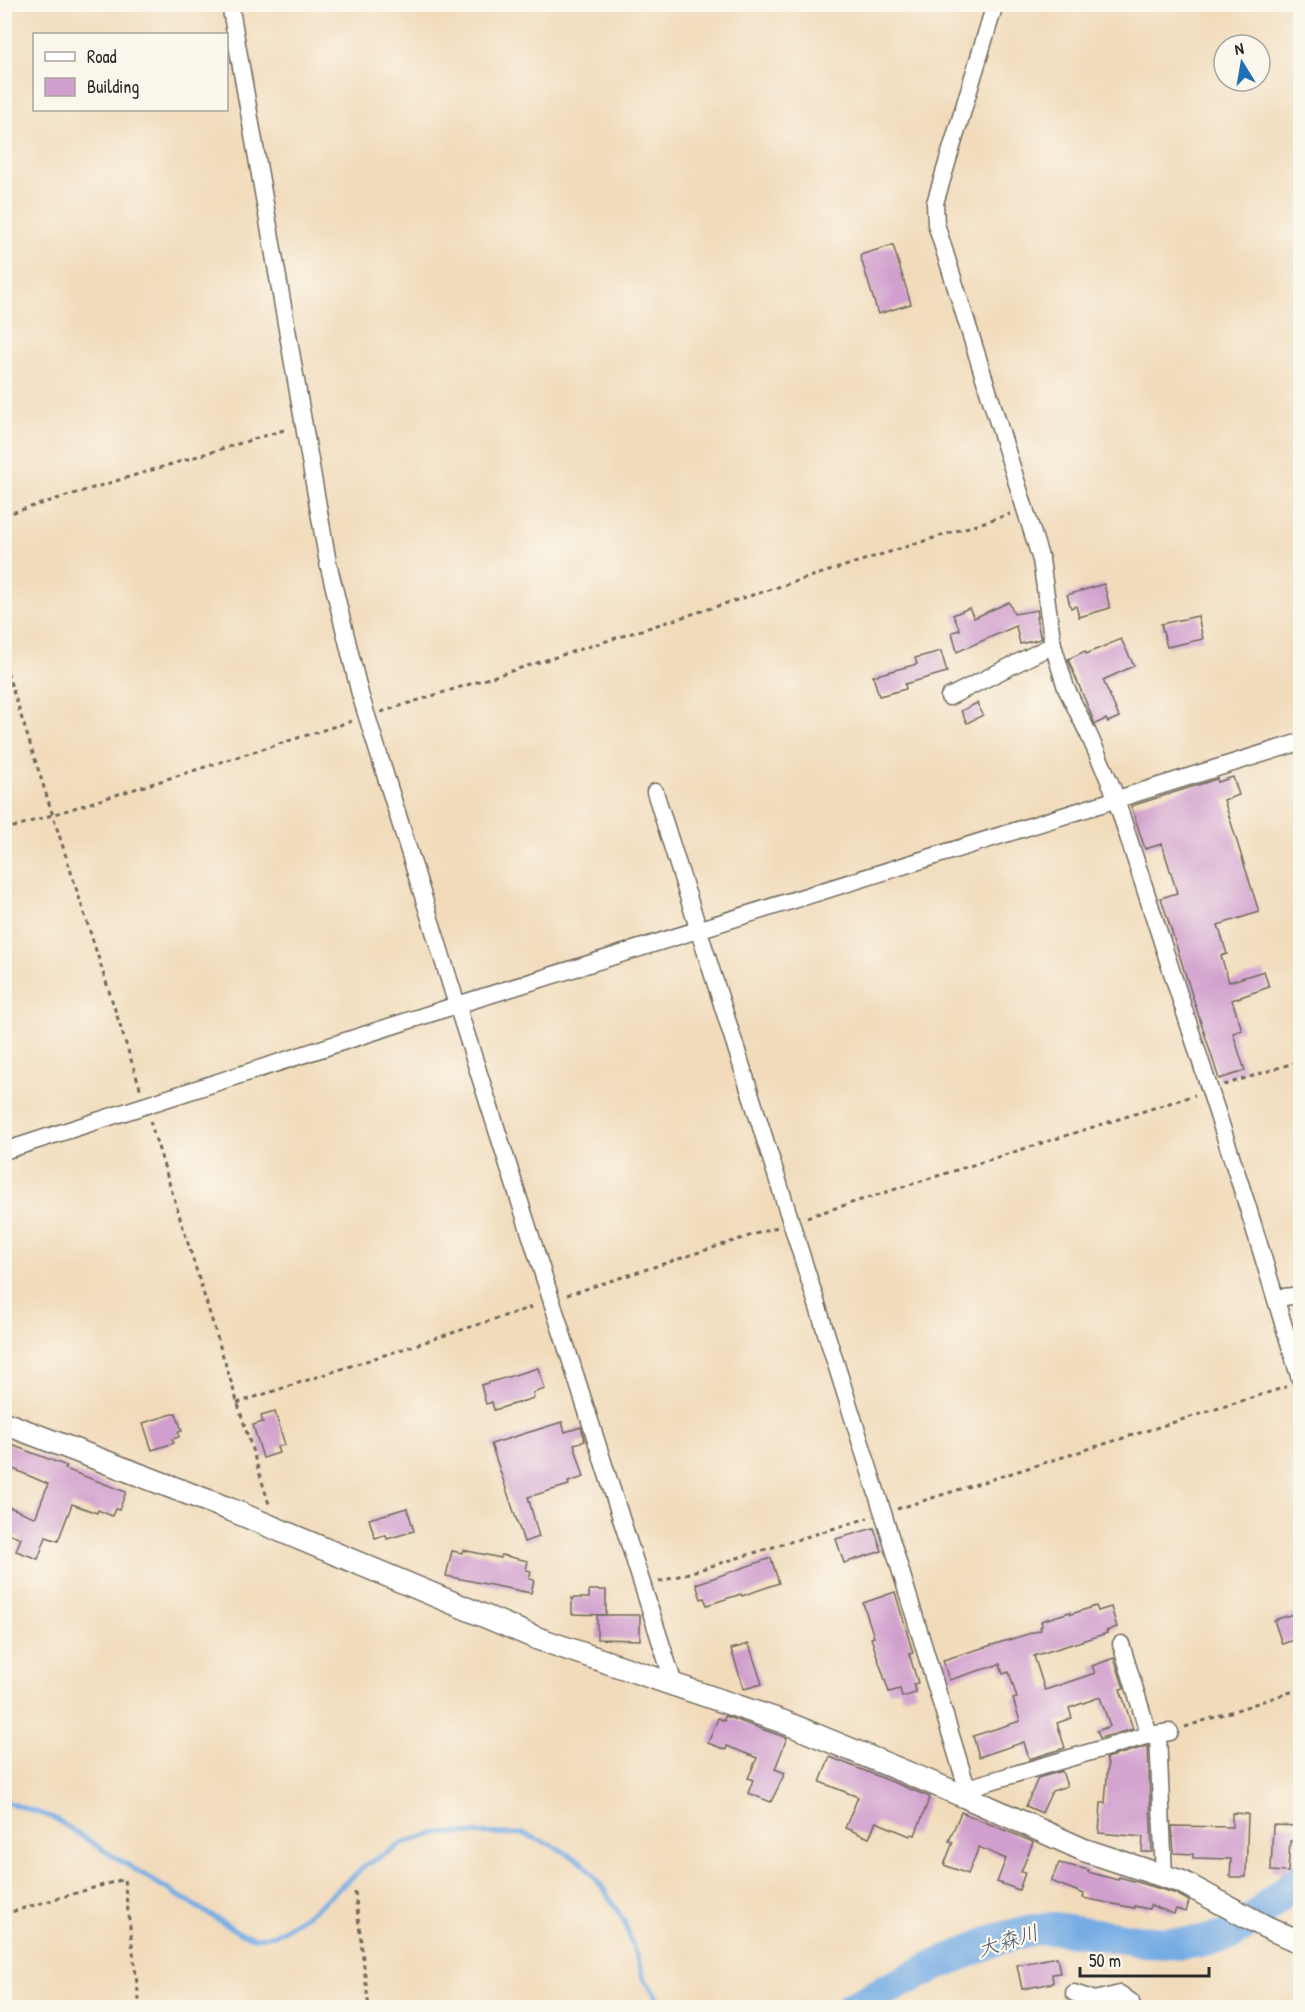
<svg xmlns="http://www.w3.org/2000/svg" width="1305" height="2012" font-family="'Patrick Hand','Klee One',sans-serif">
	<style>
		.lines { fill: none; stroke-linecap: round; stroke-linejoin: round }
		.stream { stroke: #76ace4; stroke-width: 5 }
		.river { stroke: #76ace4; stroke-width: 32 }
		.building { fill: #d09fcd }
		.street-casing { stroke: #70695d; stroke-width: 19 }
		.secondary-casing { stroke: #70695d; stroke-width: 25 }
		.path { stroke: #70695d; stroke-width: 3; stroke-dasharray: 4.5 4.5; stroke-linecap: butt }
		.street { stroke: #fff; stroke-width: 16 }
		.secondary { stroke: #fff; stroke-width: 22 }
		.labels { text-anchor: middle; stroke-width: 4.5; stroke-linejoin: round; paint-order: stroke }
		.water-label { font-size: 21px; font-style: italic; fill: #45586c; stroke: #fbf7ec }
	</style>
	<rect width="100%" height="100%" fill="#fbf7ec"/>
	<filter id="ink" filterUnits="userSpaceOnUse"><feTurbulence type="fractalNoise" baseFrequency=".0167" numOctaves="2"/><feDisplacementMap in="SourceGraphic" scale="12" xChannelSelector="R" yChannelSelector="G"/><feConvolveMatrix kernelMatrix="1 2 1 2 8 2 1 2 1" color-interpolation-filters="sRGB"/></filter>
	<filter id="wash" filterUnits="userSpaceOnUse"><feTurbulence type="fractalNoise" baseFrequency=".008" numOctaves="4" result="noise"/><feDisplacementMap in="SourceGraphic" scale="24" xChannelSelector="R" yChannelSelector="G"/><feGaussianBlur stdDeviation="1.35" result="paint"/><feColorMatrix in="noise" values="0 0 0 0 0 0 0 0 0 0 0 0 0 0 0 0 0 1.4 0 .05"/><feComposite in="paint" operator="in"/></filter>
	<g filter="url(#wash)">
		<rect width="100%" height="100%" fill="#f1dbbb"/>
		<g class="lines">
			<polyline class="stream" points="4,1801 54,1818 111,1855 240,1933 257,1938 275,1935 314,1910 366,1865 406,1842 437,1833 524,1834 552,1845 582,1862 603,1888 624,1921 644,1978 660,2002 667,2008"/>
			<polyline class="river" points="850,2008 930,1968 998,1939 1032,1930 1055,1928 1151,1942 1180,1944 1211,1940 1232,1934 1248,1923 1300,1878"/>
		</g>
		<g id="blocks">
			<g class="building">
				<polygon points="893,245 911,304 878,314 860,255"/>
				<polygon points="1104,584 1110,608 1079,617 1076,606 1071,608 1067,595"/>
				<polygon points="1009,602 1014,614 1037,610 1038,616 1036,617 1041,639 1020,644 1016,626 957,652 952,632 960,630 953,615 969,608 974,618"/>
				<polygon points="1198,616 1203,639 1167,647 1161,624"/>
				<polygon points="1121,639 1134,666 1103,680 1119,717 1108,722 1106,719 1095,724 1068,659 1085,651 1086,654"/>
				<polygon points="941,651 947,672 905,684 906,689 879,696 873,676 917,664 915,658"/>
				<polygon points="977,703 983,715 967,723 961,711"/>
				<polygon points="1233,777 1239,795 1224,800 1259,912 1218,925 1227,954 1221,956 1229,982 1264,971 1269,987 1232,1000 1242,1030 1233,1033 1245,1071 1219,1079 1161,898 1177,893 1162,844 1145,849 1131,806 1217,779 1218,782"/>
				<polygon points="538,1368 545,1389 533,1393 534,1398 494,1410 492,1402 486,1404 481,1385"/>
				<polygon points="275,1412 285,1445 277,1447 279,1453 263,1458 253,1425 263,1422 261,1416"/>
				<polygon points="176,1413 182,1431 178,1432 179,1437 172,1439 174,1443 152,1450 143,1423"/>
				<polygon points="562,1422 565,1432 581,1427 585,1441 574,1444 584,1477 568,1482 569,1485 528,1497 539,1537 524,1542 491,1444"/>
				<polygon points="4,1442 67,1466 65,1469 126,1492 119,1510 115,1509 112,1516 98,1510 97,1513 72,1504 58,1541 46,1537 38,1559 16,1551 21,1538 4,1532 4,1519 9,1507 34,1517 36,1516 48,1484 4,1465"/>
				<polygon points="407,1508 414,1531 387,1539 386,1535 375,1538 369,1519"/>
				<polygon points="874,1528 882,1551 844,1563 836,1539"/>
				<polygon points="463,1550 501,1558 501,1555 528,1561 526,1570 531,1571 529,1579 534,1580 531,1593 446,1576 452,1551 462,1553"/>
				<polygon points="771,1558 779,1583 742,1596 741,1594 707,1605 704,1598 701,1599 696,1584"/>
				<polygon points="589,1590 606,1590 606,1615 572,1614 572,1598 589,1598"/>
				<polygon points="895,1592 913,1653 909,1654 918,1683 913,1684 916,1693 902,1697 900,1689 889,1692 871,1638 874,1637 863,1603"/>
				<polygon points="1096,1606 1098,1611 1111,1607 1117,1627 1106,1631 1107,1633 1034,1656 1045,1690 1095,1673 1092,1666 1114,1658 1124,1688 1120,1689 1133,1729 1100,1738 1097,1731 1110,1726 1100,1697 1069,1708 1072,1718 1057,1723 1065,1748 1029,1759 1024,1742 979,1757 973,1736 1020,1721 1013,1699 1017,1698 1009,1672 1003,1674 1000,1664 949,1680 943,1660 1041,1630 1040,1627 1042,1626 1041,1621 1070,1612 1071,1614"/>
				<polygon points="1300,1612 1300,1638 1282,1644 1274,1620"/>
				<polygon points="597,1615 640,1615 640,1640 597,1639"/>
				<polygon points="749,1644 762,1684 744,1689 731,1649"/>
				<polygon points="725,1716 787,1738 775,1769 785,1773 771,1802 748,1793 753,1780 748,1778 757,1758 727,1746 726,1750 708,1743 718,1718 724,1721"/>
				<polygon points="1148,1746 1152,1852 1142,1852 1143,1837 1099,1833 1101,1803 1105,1803 1108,1765 1106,1758"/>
				<polygon points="830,1757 930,1797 915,1835 911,1834 910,1836 876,1822 869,1838 845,1828 858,1797 820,1782"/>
				<polygon points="1062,1771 1067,1786 1052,1791 1042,1813 1026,1806 1038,1778"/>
				<polygon points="961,1812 1033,1842 1021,1872 1025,1873 1019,1890 997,1882 1006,1859 979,1847 968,1874 944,1865 953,1842 949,1841"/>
				<polygon points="1232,1813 1248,1814 1246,1877 1230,1877 1231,1859 1193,1858 1193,1854 1174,1853 1172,1826 1232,1827"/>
				<polygon points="1273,1825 1299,1826 1299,1841 1290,1841 1288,1872 1271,1871"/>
				<polygon points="1059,1863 1089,1870 1088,1872 1118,1880 1119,1877 1134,1881 1177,1894 1189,1901 1186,1912 1176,1909 1174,1914 1150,1905 1149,1909 1134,1906 1134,1908 1083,1898 1084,1894 1051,1881"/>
				<polygon points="1057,1957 1060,1973 1052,1974 1053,1983 1022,1989 1017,1965"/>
			</g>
		</g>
	</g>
	<g filter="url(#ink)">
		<use href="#blocks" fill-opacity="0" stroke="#70695d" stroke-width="1.5"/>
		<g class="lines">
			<g class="street-casing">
				<g id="street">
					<polyline points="230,4 328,563 360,694 457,1005 675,1687"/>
					<polyline points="995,4 935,203 936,224 1041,560 1053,645 1066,688 1088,733 1112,787 1248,1208 1300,1379"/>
					<polyline points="949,697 1053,645"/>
					<polyline points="655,792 883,1513 967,1788 966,1797"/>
					<polyline points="4,1151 457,1005 1300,742"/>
					<polyline points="1276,1298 1300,1295"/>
					<polyline points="1121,1644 1149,1735"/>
					<polyline points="1158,1734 1164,1877"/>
					<polyline points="967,1788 1149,1735 1170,1732"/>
					<polyline points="1074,1993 1095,2000 1120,1994 1131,2002 1132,2008"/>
				</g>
			</g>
			<g class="secondary-casing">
				<polyline id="secondary" points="4,1423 229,1509 539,1639 784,1722 966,1797 1084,1850 1182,1882 1266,1927 1300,1942"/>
			</g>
			<g class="path">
				<polyline points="4,515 287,429"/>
				<polyline points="4,646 8,675 141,1091"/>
				<polyline points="381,712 1010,514"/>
				<polyline points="4,830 352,721"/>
				<polyline points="1224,1085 1300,1061"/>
				<polyline points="150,1121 269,1504"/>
				<polyline points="807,1217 1195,1095"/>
				<polyline points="567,1295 777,1227"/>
				<polyline points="237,1403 535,1306"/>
				<polyline points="897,1509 1286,1387"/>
				<polyline points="659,1582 868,1518"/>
				<polyline points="1185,1727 1300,1689"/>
				<polyline points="355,1892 369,2008"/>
				<polyline points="4,1914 124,1879 140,2008"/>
			</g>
			<use href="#street" class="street"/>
			<use href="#secondary" class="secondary"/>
		</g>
	</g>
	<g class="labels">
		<g class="water-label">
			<text transform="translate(1008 1941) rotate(-17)" y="7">大森川</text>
		</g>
	</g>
	<rect width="1305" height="2012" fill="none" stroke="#fbf7ec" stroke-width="24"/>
	<rect x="33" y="33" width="195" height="78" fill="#fbf7ec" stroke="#a8a59f" stroke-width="1.5"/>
	<rect x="45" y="52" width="30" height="9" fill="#ffffff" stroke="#a8a59f" stroke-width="1.5"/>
	<text x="87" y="63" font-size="18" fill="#2b2b2b">Road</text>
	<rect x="45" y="78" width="30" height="18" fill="#d09fcd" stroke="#a8a59f" stroke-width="1.5"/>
	<text x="87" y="93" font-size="18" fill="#2b2b2b">Building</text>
	<g transform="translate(1242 63) rotate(349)"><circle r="28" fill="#fbf7ec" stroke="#a8a59f" stroke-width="1.5"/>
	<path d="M0-4.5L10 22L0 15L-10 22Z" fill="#1f6fb2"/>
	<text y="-9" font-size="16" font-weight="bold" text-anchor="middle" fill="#2b2b2b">N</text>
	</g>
	<path d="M1080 1967v9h129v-9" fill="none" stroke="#2b2b2b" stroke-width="3"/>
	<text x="1089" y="1967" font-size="18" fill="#2b2b2b" stroke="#fbf7ec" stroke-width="4.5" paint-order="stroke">50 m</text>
</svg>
